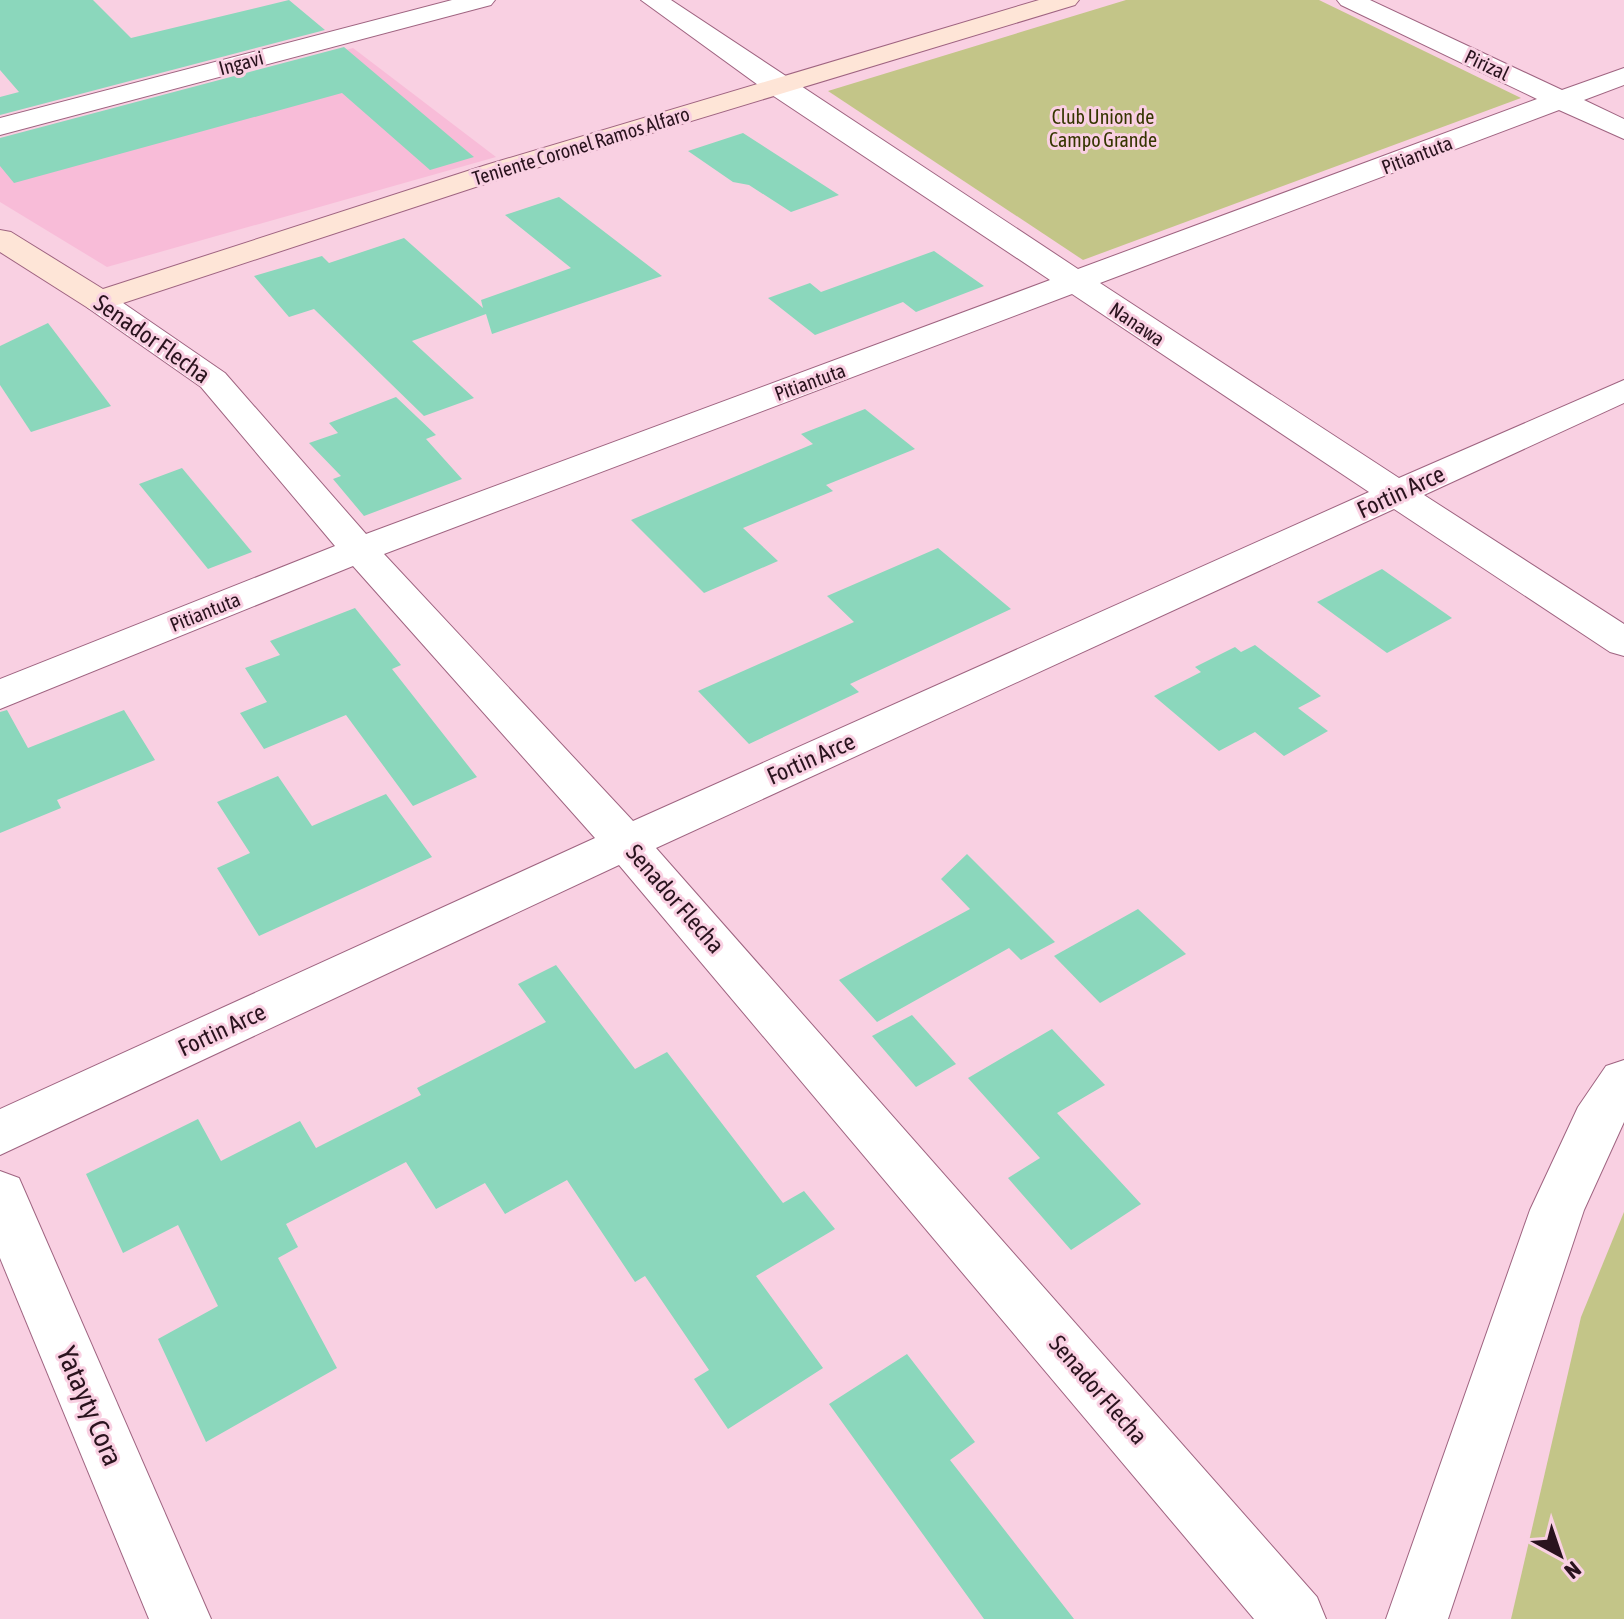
<svg xmlns="http://www.w3.org/2000/svg" width="1624" height="1619" font-family="'Asap Condensed',sans-serif">
	<style>
		.built { fill: #f8bcd8 }
		.green { fill: #c3c588 }
		.building { fill: #8bd7bc }
		.lines { fill: none; stroke-linecap: round; stroke-linejoin: round }
		.street-casing { stroke: #9f6481; stroke-width: 2 }
		.secondary-casing { stroke: #9f6481; stroke-width: 2 }
		.street { fill: #fff; fill-rule: evenodd }
		.secondary { fill: #fee5d7; fill-rule: evenodd }
		.labels { text-anchor: middle; stroke-width: 6; stroke-linejoin: round; paint-order: stroke }
		.far-street-label { font-size: 20px; fill: #2a131e; stroke: #f9d0e2 }
		.far-park-label { font-size: 20px; fill: #353500; stroke: #f9d0e2 }
		.street-label { font-size: 24px; fill: #2a131e; stroke: #f9d0e2 }
		.near-street-label { font-size: 28px; fill: #2a131e; stroke: #f9d0e2 }
	</style>
	<rect width="100%" height="100%" fill="#f9d0e2"/>
	<polygon class="built" points="353,48 496,157 107,267 0,202 0,143"/>
	<g class="green">
		<polygon points="1126,0 1319,0 1521,98 1083,260 828,91"/>
		<polygon points="1624,1212 1624,1619 1511,1619 1581,1317"/>
	</g>
	<g class="building">
		<polygon points="0,0 93,0 131,38 289,0 325,30 0,115 0,97 19,92 0,70"/>
		<polygon points="344,47 474,157 430,170 342,93 14,183 0,166 0,138"/>
		<polygon points="743,133 839,195 791,212 749,185 733,182 688,151"/>
		<polygon points="559,197 662,276 492,334 486,314 412,341 474,398 424,416 314,309 289,317 254,276 322,256 329,263 404,238 483,308 481,300 571,268 505,215"/>
		<polygon points="934,251 984,286 916,312 903,302 815,335 768,298 810,283 821,292"/>
		<polygon points="48,323 111,406 31,432 0,385 0,346"/>
		<polygon points="396,397 436,435 426,439 462,479 364,516 333,479 341,476 309,443 338,433 329,423"/>
		<polygon points="865,409 915,449 826,485 833,491 743,528 778,561 704,593 631,520 813,444 801,434"/>
		<polygon points="182,468 252,552 208,569 139,484"/>
		<polygon points="938,548 1011,609 850,684 859,692 749,744 698,691 854,622 827,596"/>
		<polygon points="1382,569 1452,618 1387,653 1317,602"/>
		<polygon points="355,608 401,665 392,669 477,777 413,806 346,715 264,749 240,713 267,702 245,668 280,655 270,641"/>
		<polygon points="1255,645 1321,696 1298,708 1328,731 1284,756 1255,732 1219,751 1154,696 1201,672 1195,667 1235,647 1241,652"/>
		<polygon points="7,710 28,748 124,710 155,760 57,800 61,808 0,833 0,712"/>
		<polygon points="278,776 312,826 386,794 432,857 259,936 217,868 250,853 217,802"/>
		<polygon points="967,854 1055,942 1021,960 1009,948 877,1022 839,980 970,909 941,879"/>
		<polygon points="1138,909 1186,954 1100,1003 1054,956"/>
		<polygon points="556,965 635,1069 667,1052 783,1203 804,1191 835,1229 756,1276 823,1368 728,1429 694,1379 709,1370 645,1276 635,1282 567,1180 505,1214 485,1183 436,1209 406,1162 286,1224 298,1247 278,1258 337,1368 206,1442 158,1339 218,1306 178,1225 123,1253 86,1174 198,1119 221,1161 300,1121 316,1148 421,1095 417,1088 546,1022 518,984"/>
		<polygon points="912,1015 956,1064 916,1087 872,1036"/>
		<polygon points="1052,1029 1105,1085 1057,1113 1141,1204 1071,1250 1008,1178 1040,1158 968,1078"/>
		<polygon points="907,1354 975,1442 950,1460 1074,1619 984,1619 829,1404"/>
	</g>
	<g class="lines">
		<g class="street-casing">
			<g id="street">
				<polygon points="452,0 495,0 491,5 0,135 0,118"/>
				<path d="M641,0H671L1078,269L1537,99L1341,5L1337,0H1370L1562,90L1624,68V85L1584,100L1624,119V139L1559,110L1100,283L1399,478L1624,380V403L1424,495L1624,624V656L1610,652L1394,509L656,848L1317,1597L1326,1619H1254L619,865L0,1155V1109L595,838L353,566L0,709V679L335,546L201,387L88,308L83,301L88,294L99,291L110,294L225,373L366,534L1050,280L769,93ZM1072,294L1369,492L633,821L384,554Z"/>
				<polygon points="1624,1060 1624,1122 1584,1210 1448,1619 1386,1619 1530,1210 1578,1107 1606,1066"/>
				<polygon points="0,1171 19,1178 26,1194 211,1619 149,1619 0,1258"/>
			</g>
		</g>
		<g class="secondary-casing">
			<polygon id="secondary" points="1039,0 1079,0 1075,5 506,177 99,311 88,308 0,252 0,230 11,232 103,289 486,165"/>
		</g>
		<use href="#street" class="street"/>
		<use href="#secondary" class="secondary"/>
	</g>
	<g class="labels">
		<g class="far-street-label">
			<text transform="translate(241 63) rotate(-15)" y="7">Ingavi</text>
			<text transform="translate(1487 65) rotate(25)" y="7">Pirizal</text>
			<text transform="translate(581 146) rotate(-17)" y="7">Teniente Coronel Ramos Alfaro</text>
			<text transform="translate(1417 155) rotate(-21)" y="7">Pitiantuta</text>
			<text transform="translate(1137 324) rotate(34)" y="7">Nanawa</text>
			<text transform="translate(810 382) rotate(-20)" y="7">Pitiantuta</text>
			<text transform="translate(205 612) rotate(-22)" y="7">Pitiantuta</text>
		</g>
		<g class="far-park-label">
			<text x="1103" y="124">Club Union de<tspan x="1103" dy="23">Campo Grande</tspan></text>
		</g>
		<g class="street-label">
			<text transform="translate(152 339) rotate(35)" y="8">Senador Flecha</text>
			<text transform="translate(1401 492) rotate(-25)" y="8">Fortin Arce</text>
			<text transform="translate(811 759) rotate(-24)" y="8">Fortin Arce</text>
			<text transform="translate(675 899) rotate(49)" y="8">Senador Flecha</text>
			<text transform="translate(222 1030) rotate(-25)" y="8">Fortin Arce</text>
			<text transform="translate(1098 1390) rotate(49)" y="8">Senador Flecha</text>
		</g>
		<g class="near-street-label">
			<text transform="translate(90 1406) rotate(67)" y="10">Yatayty Cora</text>
		</g>
	</g>
	<g transform="translate(1560 1555) rotate(140)" stroke="#f9d0e2" stroke-width="6" paint-order="stroke">
	<path d="M0-6L14 30L0 20L-14 30Z" fill="#2a131e"/>
	<text y="-12" font-size="22" font-weight="bold" text-anchor="middle" fill="#2a131e">N</text>
	</g>
</svg>
